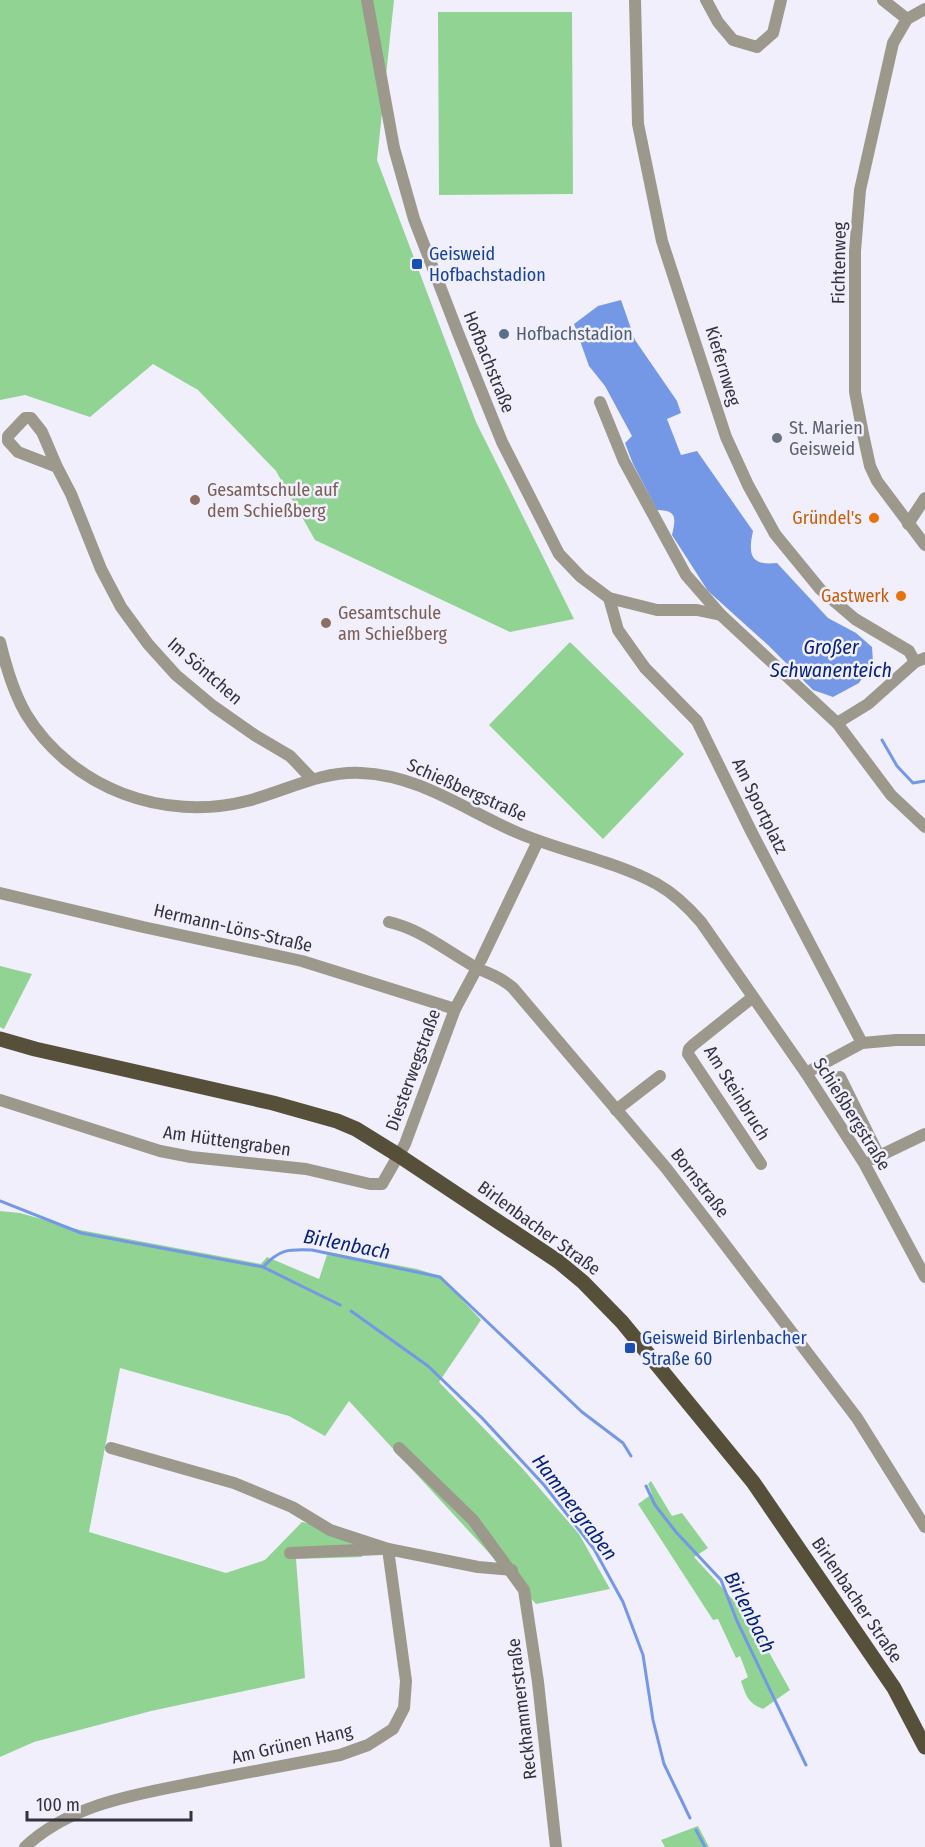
<svg xmlns="http://www.w3.org/2000/svg" width="925" height="1847" font-family="'Fira Sans Condensed',sans-serif">
	<style>
		.green { fill: #90d392 }
		.water { fill: #7498e5 }
		.lines { fill: none; stroke-linecap: round; stroke-linejoin: round }
		.stream { stroke: #7498e5; stroke-width: 3 }
		.minor { stroke: #9c988b; stroke-width: 12 }
		.major { stroke: #564f39; stroke-width: 15 }
		.transit-dot { fill: #1a4fb4; stroke: #f1effc; stroke-width: 2 }
		.service-dot { fill: #5c6f8a; stroke: #f1effc; stroke-width: 2 }
		.worship-dot { fill: #6b7280; stroke: #f1effc; stroke-width: 2 }
		.education-dot { fill: #8d6e63; stroke: #f1effc; stroke-width: 2 }
		.food-dot { fill: #e8710a; stroke: #f1effc; stroke-width: 2 }
		.labels { text-anchor: middle; stroke-width: 5; stroke-linejoin: round; paint-order: stroke }
		.transit-label { font-size: 18px; fill: #164399; stroke: #f1effc; text-anchor: start }
		.street-label { font-size: 18px; fill: #34323e; stroke: #f1effc }
		.service-label { font-size: 18px; fill: #4e5e75; stroke: #f1effc; text-anchor: start }
		.worship-label { font-size: 18px; fill: #5b616d; stroke: #f1effc; text-anchor: start }
		.education-label { font-size: 18px; fill: #785e54; stroke: #f1effc; text-anchor: start }
		.food-label { font-size: 18px; fill: #c56008; stroke: #f1effc; text-anchor: end }
		.water-label { font-size: 20px; font-style: italic; fill: #06237b; stroke: #f1effc }
	</style>
	<rect width="100%" height="100%" fill="#f1effc"/>
	<g class="green">
		<polygon points="0,0 394,0 377,160 476,422 574,619 510,632 315,540 276,471 198,390 153,364 90,417 25,395 0,400"/>
		<polygon points="438,12 572,12 573,194 439,195"/>
		<polygon points="570,642 684,754 603,839 489,725"/>
		<polygon points="0,966 32,974 4,1029 0,1027"/>
		<polygon points="0,1211 20,1213 80,1230 261,1264 267,1257 319,1279 328,1252 417,1269 440,1276 481,1320 439,1382 522,1468 579,1534 610,1589 536,1604 349,1401 325,1436 289,1416 120,1368 89,1532 226,1573 265,1560 302,1522 362,1537 362,1557 296,1559 305,1678 151,1711 34,1742 0,1757"/>
		<path d="M651,1481L672,1516L682,1513L708,1548L694,1557L737,1604L741,1602L790,1690L763,1709C748,1703 746,1696 741,1681L748,1677L740,1656L736,1658L718,1619L713,1620L638,1504L652,1494L648,1484Z"/>
		<polygon points="698,1826 709,1847 665,1847 661,1840"/>
	</g>
	<path class="water" d="M621,300L635,340L677,401L681,413L667,419L681,455L697,451L753,531C748,554 750,566 777,563L828,618L856,633L872,647L873,662L859,683L833,697L813,690L768,645L708,591L672,535C676,518 677,510 657,510L633,464L625,443L632,436L605,386L589,366L574,324L598,306Z"/>
	<g class="lines">
		<g class="stream">
			<polyline points="882,740 897,766 913,783 925,781"/>
			<path d="M0,1201L81,1233L263,1267C280,1249 288,1249 312,1250L440,1277L582,1412L623,1443L631,1456"/>
			<polyline points="263,1267 340,1305"/>
			<polyline points="351,1311 428,1366 482,1418 544,1485 594,1549 623,1602 643,1655 653,1720 664,1764 690,1818"/>
			<polyline points="646,1486 655,1505 676,1532 721,1580 737,1621 806,1765"/>
			<polyline points="696,1830 705,1847"/>
		</g>
		<g class="minor">
			<polyline points="367,0 394,148 414,219 458,333 502,442 559,554 581,577 609,598 657,610 697,610 721,615"/>
			<polyline points="635,0 638,124 662,241 726,437 748,485 775,534 820,589 855,619 909,651 915,662"/>
			<polyline points="706,0 718,22 733,40 757,47 773,33 781,0"/>
			<polyline points="883,0 907,19"/>
			<polyline points="925,9 907,19 893,43 860,190 855,251 855,392 863,434 870,466 877,481 925,545"/>
			<polyline points="600,402 624,461 686,575 721,615 837,723 868,704 915,662 925,658"/>
			<polyline points="57,467 42,432 31,418 25,418 8,436 8,441 18,452 57,467 71,494 101,569 121,607 148,644 176,675 213,706 256,736 290,756 312,779"/>
			<polyline points="908,524 925,498"/>
			<polyline points="609,598 618,630 645,668 697,721 752,833 862,1043"/>
			<path d="M0,642C6,667 13,692 26,714C72,789 164,822 247,801C286,791 320,771 361,773C419,775 465,810 516,832C562,852 613,860 657,884C675,894 688,907 701,922L806,1073L864,1163L925,1277"/>
			<polyline points="837,723 891,795 925,827"/>
			<polyline points="0,893 143,927 302,961 455,1009"/>
			<path d="M389,922C421,929 448,952 477,968C491,975 501,977 513,988L666,1168L720,1238L857,1418L925,1527"/>
			<polyline points="481,960 538,841"/>
			<polyline points="753,997 693,1045 689,1049 688,1054 761,1164"/>
			<polyline points="806,1073 862,1043 896,1040 925,1040"/>
			<polyline points="840,1077 879,1156"/>
			<polyline points="0,1100 160,1151 191,1157 306,1169 370,1184 382,1184 405,1144 455,1009 477,968"/>
			<polyline points="616,1110 660,1076"/>
			<polyline points="873,1159 925,1134"/>
			<polyline points="111,1448 234,1483 292,1507 330,1530 388,1549 478,1567 512,1570"/>
			<polyline points="399,1448 473,1520 524,1590 538,1682 556,1847"/>
			<polyline points="290,1553 381,1549"/>
			<path d="M25,1847C74,1801 145,1793 208,1780C252,1772 296,1763 340,1755L368,1745L393,1729L404,1708L406,1681L388,1549"/>
		</g>
		<polyline class="major" points="0,1039 35,1049 273,1103 337,1121 356,1129 398,1155 559,1262 583,1282 622,1322 753,1482 894,1688 925,1747"/>
	</g>
	<g class="transit-dot">
		<rect x="411" y="258" width="12" height="12" rx="3"/>
		<rect x="624" y="1342" width="12" height="12" rx="3"/>
	</g>
	<circle class="service-dot" cx="504" cy="334" r="6"/>
	<circle class="worship-dot" cx="777" cy="438" r="6"/>
	<g class="education-dot">
		<circle cx="195" cy="500" r="6"/>
		<circle cx="326" cy="623" r="6"/>
	</g>
	<g class="food-dot">
		<circle cx="874" cy="518" r="6"/>
		<circle cx="901" cy="596" r="6"/>
	</g>
	<g class="labels">
		<g class="transit-label">
			<text x="429" y="260">Geisweid<tspan x="429" dy="21">Hofbachstadion</tspan></text>
			<text x="642" y="1344">Geisweid Birlenbacher<tspan x="642" dy="21">Straße 60</tspan></text>
		</g>
		<g class="street-label">
			<text transform="translate(839 263) rotate(-89)" y="6">Fichtenweg</text>
			<text transform="translate(489 362) rotate(68)" y="6">Hofbachstraße</text>
			<text transform="translate(723 366) rotate(73)" y="6">Kiefernweg</text>
			<text transform="translate(205 671) rotate(41)" y="6">Im Söntchen</text>
			<text transform="translate(467 790) rotate(24)" y="6">Schießbergstraße</text>
			<text transform="translate(760 806) rotate(64)" y="6">Am Sportplatz</text>
			<text transform="translate(233 928) rotate(13)" y="6">Hermann-Löns-Straße</text>
			<text transform="translate(413 1070) rotate(-70)" y="6">Diesterwegstraße</text>
			<text transform="translate(737 1093) rotate(58)" y="6">Am Steinbruch</text>
			<text transform="translate(852 1114) rotate(58)" y="6">Schießbergstraße</text>
			<text transform="translate(227 1141) rotate(8)" y="6">Am Hüttengraben</text>
			<text transform="translate(700 1183) rotate(52)" y="6">Bornstraße</text>
			<text transform="translate(539 1228) rotate(36)" y="6">Birlenbacher Straße</text>
			<text transform="translate(857 1600) rotate(56)" y="6">Birlenbacher Straße</text>
			<text transform="translate(522 1709) rotate(-97)" y="6">Reckhammerstraße</text>
			<text transform="translate(292 1744) rotate(-13)" y="6">Am Grünen Hang</text>
		</g>
		<g class="service-label">
			<text x="516" y="340">Hofbachstadion</text>
		</g>
		<g class="worship-label">
			<text x="789" y="434">St. Marien<tspan x="789" dy="21">Geisweid</tspan></text>
		</g>
		<g class="education-label">
			<text x="207" y="496">Gesamtschule auf<tspan x="207" dy="21">dem Schießberg</tspan></text>
			<text x="338" y="619">Gesamtschule<tspan x="338" dy="21">am Schießberg</tspan></text>
		</g>
		<g class="food-label">
			<text x="862" y="524">Gründel's</text>
			<text x="889" y="602">Gastwerk</text>
		</g>
		<g class="water-label">
			<text x="831" y="654">Großer<tspan x="831" dy="23">Schwanenteich</tspan></text>
			<text transform="translate(347 1244) rotate(11)" y="7">Birlenbach</text>
			<text transform="translate(575 1507) rotate(53)" y="7">Hammergraben</text>
			<text transform="translate(750 1612) rotate(63)" y="7">Birlenbach</text>
		</g>
	</g>
	<path d="M27 1811v9h164v-9" fill="none" stroke="#34323e" stroke-width="3"/>
	<text x="36" y="1811" font-size="18" fill="#34323e" stroke="#f1effc" stroke-width="4.5" paint-order="stroke">100 m</text>
</svg>
